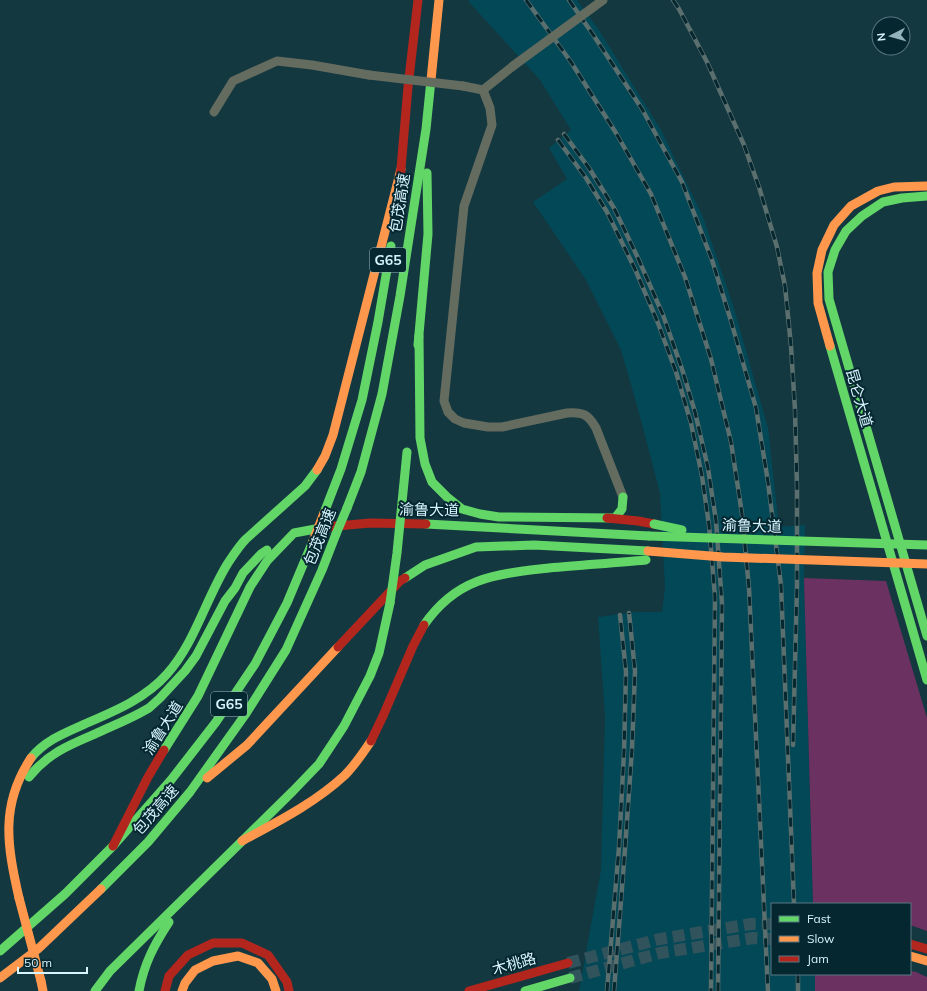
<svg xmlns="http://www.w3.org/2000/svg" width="927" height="991" font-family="Mulish,'Noto Sans SC',sans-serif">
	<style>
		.built { fill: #034856 }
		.green { fill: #6b3161 }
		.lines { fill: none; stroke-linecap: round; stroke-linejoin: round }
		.secondary-tunnel { stroke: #31545c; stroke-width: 12; stroke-dasharray: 12 6; stroke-linecap: butt }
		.street { stroke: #646b5f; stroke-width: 9 }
		.fast { stroke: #63d668; stroke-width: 9 }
		.slow { stroke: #ff974d; stroke-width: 9 }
		.jam { stroke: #b3261e; stroke-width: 9 }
		.rail-casing { stroke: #5b6f6e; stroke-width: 4.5 }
		.rail { stroke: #042730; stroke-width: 3; stroke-dasharray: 9; stroke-linecap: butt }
		.street-bridge { stroke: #646b5f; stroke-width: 9 }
		.fast-bridge { stroke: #63d668; stroke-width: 9 }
		.slow-bridge { stroke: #ff974d; stroke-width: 9 }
		.labels { text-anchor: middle; stroke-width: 4; stroke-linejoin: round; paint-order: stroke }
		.shield { fill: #042730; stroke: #98b6c0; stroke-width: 1 }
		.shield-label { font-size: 14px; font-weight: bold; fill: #d8f4fd }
		.street-label { font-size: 15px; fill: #d8f4fd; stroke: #042730 }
	</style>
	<rect width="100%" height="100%" fill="#143840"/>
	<polygon class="built" points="470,0 577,0 597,27 661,130 703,217 733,305 768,428 779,527 805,525 804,578 813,904 772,904 772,974 815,974 815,991 579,991 601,870 605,716 598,617 636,612 662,612 665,588 660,493 638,409 621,350 586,280 533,202 567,179 549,148 571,130 540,80 468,1"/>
	<g class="green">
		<polygon points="804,578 886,581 927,718 927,931 910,925 910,904 813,904"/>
		<polygon points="910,971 916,972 927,977 927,991 815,991 815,974 910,974"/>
	</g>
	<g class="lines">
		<g class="secondary-tunnel">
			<polyline points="568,963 660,939 751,924 772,924"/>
			<polyline points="570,978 660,953 753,938 772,939"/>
		</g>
		<g class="street">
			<polyline points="463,86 483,90 513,66"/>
			<path d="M483,90L490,108L492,125L464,206L444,401L448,412L455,419L464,423L488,427H502L567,413C583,412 588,414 596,428L623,497"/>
			<polyline points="214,112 233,81 277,61 312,65 369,75"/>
		</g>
		<g class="fast">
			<polyline points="927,196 902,198 883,202 862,216 846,231 835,250 828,272 829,299 927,636"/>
			<polyline points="419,336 420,438 425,464 432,482 447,497 462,509 480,514 499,517 615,518 622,509 623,497"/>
			<polyline points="418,345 428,234 427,173"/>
			<polyline points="830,346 927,680"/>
			<polyline points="347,508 361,472 382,394 400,296 426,129 431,80"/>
			<polyline points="324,513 341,469 362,400 378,322 391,246"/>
			<polyline points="426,524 649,536"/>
			<polyline points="405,578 425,565 476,547 534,545 648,551"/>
			<path d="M424,625C457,577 496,574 549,568C581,565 614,563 646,560"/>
			<polyline points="164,750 198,696 250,587 267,561 294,533 326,527"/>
			<path d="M31,758C45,740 67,732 87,723C115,711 146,698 167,674C195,643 206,598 228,563C234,554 239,546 246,539L305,486L317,470"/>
			<path d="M29,777C47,754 69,745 95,734C110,727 125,721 140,713L149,708L160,698L185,671L196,656L225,601L235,588L243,573L261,554L267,550"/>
			<polyline points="101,889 148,842 190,792 245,715 286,650 322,570 336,534"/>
			<polyline points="0,951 65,894 113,846 171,780 216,722 255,664 287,603 313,541"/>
			<polyline points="95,991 110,971 293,791 319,764 344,726 370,676 379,653 390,603"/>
			<path d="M139,991C144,964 154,945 169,922"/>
			<polyline points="525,991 570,978"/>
		</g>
		<g class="slow">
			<polyline points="431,80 439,0"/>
			<polyline points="830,346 818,303 817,273 822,250 834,225 851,206 878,191 894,187 927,186"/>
			<polyline points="317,470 325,456 333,435 401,169"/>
			<polyline points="207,778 247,745 338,647"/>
			<path d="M242,841C277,822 315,803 345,775C355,765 363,753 371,741"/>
			<path d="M19,898C7,845 0,805 31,758"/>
			<polyline points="910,956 927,961"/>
			<polyline points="0,978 38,949 101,889"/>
			<polyline points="41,981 43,991"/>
			<polyline points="182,991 185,983 195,970 213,961 238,956 258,963 272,979 276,991"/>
		</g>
		<g class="jam">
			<polyline points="400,180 408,87 418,0"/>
			<polyline points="607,518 638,521 654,524"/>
			<polyline points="326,527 370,523 426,524"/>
			<polyline points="338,647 400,581 405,578"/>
			<polyline points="371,741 383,716 413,646 424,625"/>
			<polyline points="113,846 148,777 164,750"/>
			<polyline points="910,944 927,949"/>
			<polyline points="165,991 169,976 188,955 213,943 242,943 268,955 287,982 289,991"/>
			<polyline points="469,991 568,963"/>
		</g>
		<g class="rail-casing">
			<g id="rail">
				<polyline points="526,0 571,62 616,133 651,194 685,277 711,359 731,442 742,514 749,588 768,991"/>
				<polyline points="569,0 594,36 642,109 682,182 712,260 731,321 756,408 768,482 781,585 794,904"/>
				<polyline points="673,0 679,9 707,62 744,145 759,187 777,247 785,286 791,346 795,410 797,487 797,585 793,745"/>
				<polyline points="564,134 589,168 614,208 638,258 663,315 682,369 695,412 708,468 716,521 722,604 718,991"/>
				<polyline points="558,140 586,178 607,212 635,269 658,323 676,372 691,423 702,476 709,525 715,597 711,991"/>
				<polyline points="798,974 798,991"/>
				<polyline points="607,991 619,847 624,752 626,672 620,615"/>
				<polyline points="614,991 625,849 632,749 635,671 629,613"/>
			</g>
		</g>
		<use href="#rail" class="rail"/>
		<g class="street-bridge">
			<polyline points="513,66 603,0"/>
			<polyline points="369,75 463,86"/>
		</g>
		<g class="fast-bridge">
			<polyline points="654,524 682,530"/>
			<polyline points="336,534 347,508"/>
			<polyline points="649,536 927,545"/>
			<polyline points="390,603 397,553 407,452"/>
		</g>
		<g class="slow-bridge">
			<polyline points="313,541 324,513"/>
			<polyline points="648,551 723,557 927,564"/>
			<polyline points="19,898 41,981"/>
		</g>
	</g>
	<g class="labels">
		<g class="shield">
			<rect x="370" y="248" width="36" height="24" rx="3"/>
			<rect x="211" y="692" width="36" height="24" rx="3"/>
		</g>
		<g class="shield-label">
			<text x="388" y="265">G65</text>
			<text x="229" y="709">G65</text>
		</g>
		<g class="street-label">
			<text transform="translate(400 203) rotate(-81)" y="5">包茂高速</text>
			<text transform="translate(859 398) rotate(74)" y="5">昆仑大道</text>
			<text transform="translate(429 510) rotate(1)" y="5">渝鲁大道</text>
			<text transform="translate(752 526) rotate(2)" y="5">渝鲁大道</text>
			<text transform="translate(320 537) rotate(-68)" y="5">包茂高速</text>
			<text transform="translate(163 728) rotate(-58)" y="5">渝鲁大道</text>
			<text transform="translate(156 810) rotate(-49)" y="5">包茂高速</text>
			<text transform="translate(514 964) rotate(-16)" y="5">木桃路</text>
		</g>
	</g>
	<rect x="771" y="903" width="140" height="72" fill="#042730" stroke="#597982"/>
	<rect x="779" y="916" width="20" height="6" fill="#63d668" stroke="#597982"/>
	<text x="807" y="923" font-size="12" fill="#d8f4fd">Fast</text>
	<rect x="779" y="936" width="20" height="6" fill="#ff974d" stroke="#597982"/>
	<text x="807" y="943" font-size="12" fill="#d8f4fd">Slow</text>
	<rect x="779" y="956" width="20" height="6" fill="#b3261e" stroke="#597982"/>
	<text x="807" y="963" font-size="12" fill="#d8f4fd">Jam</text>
	<g transform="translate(891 36) rotate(264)"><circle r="19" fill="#042730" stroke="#597982"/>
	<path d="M0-3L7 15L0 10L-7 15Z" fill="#93b2bb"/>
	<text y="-6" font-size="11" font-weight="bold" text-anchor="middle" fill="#d8f4fd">N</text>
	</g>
	<path d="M18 967v6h69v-6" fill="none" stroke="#d8f4fd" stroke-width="2"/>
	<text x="24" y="967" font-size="12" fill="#d8f4fd" stroke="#042730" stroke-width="3" paint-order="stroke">50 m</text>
</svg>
